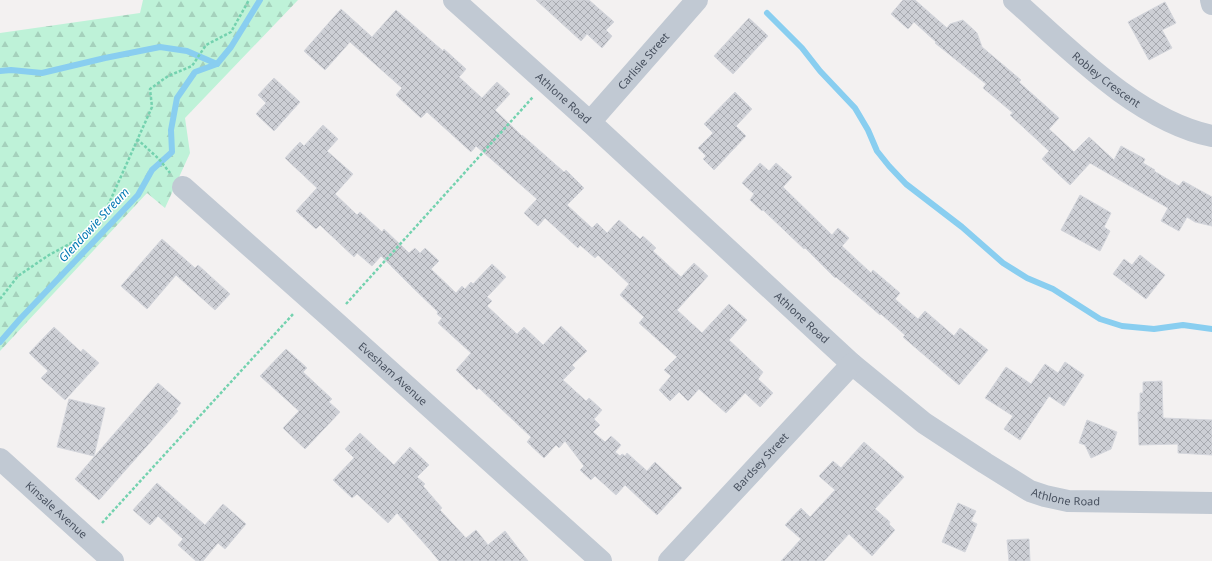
<svg xmlns="http://www.w3.org/2000/svg" width="1212" height="561" font-family="'Noto Sans',sans-serif">
	<style>
		.forest { fill: url(#forest-firs) }
		.lines { fill: none; stroke-linecap: round; stroke-linejoin: round }
		.stream { stroke: #89cef0; stroke-width: 6 }
		.building { fill: url(#building-cross-hatch); stroke: #d4d6dc }
		.path { stroke: #74d2af; stroke-width: 2.5; stroke-dasharray: 3 2; stroke-linecap: butt }
		.minor { stroke: #c1c9d3; stroke-width: 22 }
		.labels { text-anchor: middle; stroke-width: 3; stroke-linejoin: round; paint-order: stroke }
		.street-label { font-size: 11px; fill: #48515f; stroke: #fff }
		.water-label { font-size: 12px; font-style: italic; fill: #067ab4; stroke: #fff }
	</style>
	<defs>
		<pattern id="forest-firs" width="22" height="20" patternUnits="userSpaceOnUse"><rect width="22" height="20" fill="#bef2d8"/><path d="M5 1l3.5 6h-7zM16 11l3.5 6h-7z" fill="#a5d1bc"/></pattern>
		<pattern id="building-cross-hatch" width="8" height="8" patternUnits="userSpaceOnUse"><rect width="8" height="8" fill="#cdcfd5"/><path d="M0 0l8 8M0 8l8-8" fill="none" stroke="#a8aab0"/></pattern>
	</defs>
	<rect width="100%" height="100%" fill="#f3f1f1"/>
	<polygon class="forest" points="143,0 298,0 185,118 190,153 165,208 147,193 0,351 0,33 140,13"/>
	<g class="lines">
		<g class="stream">
			<polyline points="767,13 802,48 820,71 855,108 868,130 877,151 889,166 906,184 962,227 1003,263 1027,278 1053,289 1100,319 1122,326 1154,329 1183,325 1212,329"/>
			<polyline points="0,71 11,70 42,73 105,58 160,47 187,51 217,64"/>
			<polyline points="0,342 20,319 138,195 152,170 172,152 171,130 177,98 195,72 217,64 231,47 260,0"/>
		</g>
	</g>
	<g class="building">
		<polygon points="536,0 589,0 614,22 606,30 612,36 602,48 587,34 581,41"/>
		<polygon points="903,0 915,0 947,28 950,24 963,20 977,33 982,47 1021,80 1019,82 1059,118 1049,129 1074,152 1089,137 1114,160 1121,146 1145,159 1143,163 1155,170 1154,171 1179,186 1183,181 1212,197 1212,226 1195,222 1187,217 1179,231 1161,221 1168,208 1090,163 1070,185 1042,159 1049,151 1010,115 1013,113 983,88 986,84 935,43 936,42 914,22 908,29 891,14"/>
		<polygon points="1165,2 1176,23 1162,30 1172,48 1149,60 1128,22"/>
		<polygon points="341,9 372,37 396,10 443,51 444,49 466,69 459,77 482,98 497,82 510,94 495,110 522,136 522,135 564,172 566,170 584,188 567,205 592,228 597,223 607,233 619,220 640,239 643,236 656,248 653,251 681,277 694,263 708,276 677,310 702,333 729,304 747,320 729,340 763,372 758,379 773,393 760,407 745,393 726,413 699,389 688,401 679,392 670,401 659,390 671,376 664,370 677,357 639,323 644,317 620,295 629,284 598,255 595,258 580,245 578,248 545,218 538,226 524,213 537,199 476,146 471,152 427,112 421,118 396,95 402,88 350,42 325,70 304,51"/>
		<polygon points="749,18 768,36 733,74 714,56"/>
		<polygon points="274,78 300,102 274,131 256,114 266,103 258,95"/>
		<polygon points="735,92 752,109 736,126 746,136 714,170 703,159 706,156 698,148 713,133 704,124"/>
		<polygon points="323,125 338,139 327,151 353,174 335,194 357,215 360,212 382,232 384,229 409,253 415,248 420,253 425,248 439,261 431,269 456,293 462,286 465,289 471,282 473,284 492,264 506,277 487,297 492,301 487,306 517,334 524,327 543,345 561,326 587,351 572,365 575,368 563,380 586,401 589,398 602,410 594,419 600,425 593,432 605,442 611,436 621,445 615,452 620,456 622,454 625,456 627,453 647,471 655,462 682,488 657,515 625,485 616,495 595,476 591,480 580,470 584,466 565,441 559,448 556,445 544,458 527,442 531,437 479,388 477,390 456,370 471,353 438,323 442,318 437,314 438,312 409,284 381,256 372,266 357,253 354,257 320,225 316,229 296,211 317,188 285,158 300,142 304,146"/>
		<polygon points="760,163 769,171 776,163 792,177 783,187 832,235 838,228 849,238 842,246 871,273 873,270 900,293 895,299 918,319 925,311 954,336 960,328 988,350 959,385 903,337 905,335 881,314 880,315 836,277 835,278 805,248 804,249 763,210 762,211 750,200 754,194 742,183"/>
		<polygon points="1080,195 1111,213 1104,227 1110,231 1100,251 1061,230"/>
		<polygon points="162,239 195,268 198,265 230,294 215,310 176,275 147,309 121,286"/>
		<polygon points="1140,255 1165,275 1146,299 1113,274 1124,259 1132,265"/>
		<polygon points="54,327 81,352 83,349 99,363 65,400 41,378 48,371 29,353"/>
		<polygon points="286,349 307,368 303,372 332,399 329,402 340,412 305,449 283,428 299,411 260,376"/>
		<polygon points="1065,362 1084,375 1064,406 1049,396 1020,440 1004,429 1013,416 985,398 1006,367 1031,384 1045,364 1058,373"/>
		<polygon points="1162,381 1163,418 1212,420 1212,455 1178,453 1178,444 1139,445 1138,412 1140,412 1140,393 1143,393 1143,382"/>
		<polygon points="158,383 181,403 176,409 178,411 99,500 75,479"/>
		<polygon points="69,399 105,408 94,456 57,447"/>
		<polygon points="1087,420 1117,432 1111,449 1091,458 1085,445 1079,443"/>
		<polygon points="360,433 394,465 410,447 429,465 417,477 425,484 423,486 442,508 440,510 466,538 476,530 488,545 505,531 528,561 439,561 430,550 397,513 388,523 357,494 352,498 333,480 354,458 345,449"/>
		<polygon points="864,442 904,477 875,509 890,522 889,524 895,530 872,556 849,534 824,561 781,561 801,539 785,525 801,508 810,517 835,490 819,476 833,461 841,468"/>
		<polygon points="157,483 205,525 223,504 246,524 225,549 218,543 203,561 196,561 178,545 183,539 158,516 150,525 133,510"/>
		<polygon points="958,503 976,511 971,521 977,524 965,552 942,542"/>
		<polygon points="1029,539 1030,561 1009,561 1007,540"/>
	</g>
	<g class="lines">
		<g class="path">
			<polyline points="137,139 159,159 170,173"/>
			<polyline points="0,299 18,276 49,255 77,240 106,210 152,107 150,89 168,76 192,66 206,45 231,32 249,0"/>
			<polyline points="346,304 533,97"/>
			<polyline points="102,523 294,313"/>
		</g>
		<g class="minor">
			<path id="s1" d="M454,0L590,122L852,364L924,423L985,463L1030,491L1045,496L1068,501L1212,503"/>
			<path id="s2" d="M1014,0C1069,49 1138,121 1212,136"/>
			<polyline points="1211,0 1212,4"/>
			<path id="s3" d="M590,122L697,0"/>
			<path id="s4" d="M183,187L332,319L601,561"/>
			<path id="s5" d="M0,459L113,561"/>
			<path id="s6" d="M669,561L852,364"/>
		</g>
	</g>
	<g class="labels">
		<g class="street-label">
			<text dy="4" stroke="none"><textPath href="#s3" startOffset="81">Carlisle Street</textPath></text>
			<text dy="4" stroke="none"><textPath href="#s2" startOffset="122">Robley Crescent</textPath></text>
			<text dy="4" stroke="none"><textPath href="#s1" startOffset="147">Athlone Road</textPath></text>
			<text dy="4" stroke="none"><textPath href="#s1" startOffset="471">Athlone Road</textPath></text>
			<text dy="4" stroke="none"><textPath href="#s4" startOffset="281">Evesham Avenue</textPath></text>
			<text dy="4" stroke="none"><textPath href="#s6" startOffset="135">Bardsey Street</textPath></text>
			<text dy="4" stroke="none"><textPath href="#s1" startOffset="795">Athlone Road</textPath></text>
			<text dy="4" stroke="none"><textPath href="#s5" startOffset="76">Kinsale Avenue</textPath></text>
		</g>
		<g class="water-label">
			<text transform="translate(94 225) rotate(-47)" y="4">Glendowie Stream</text>
		</g>
	</g>
</svg>
